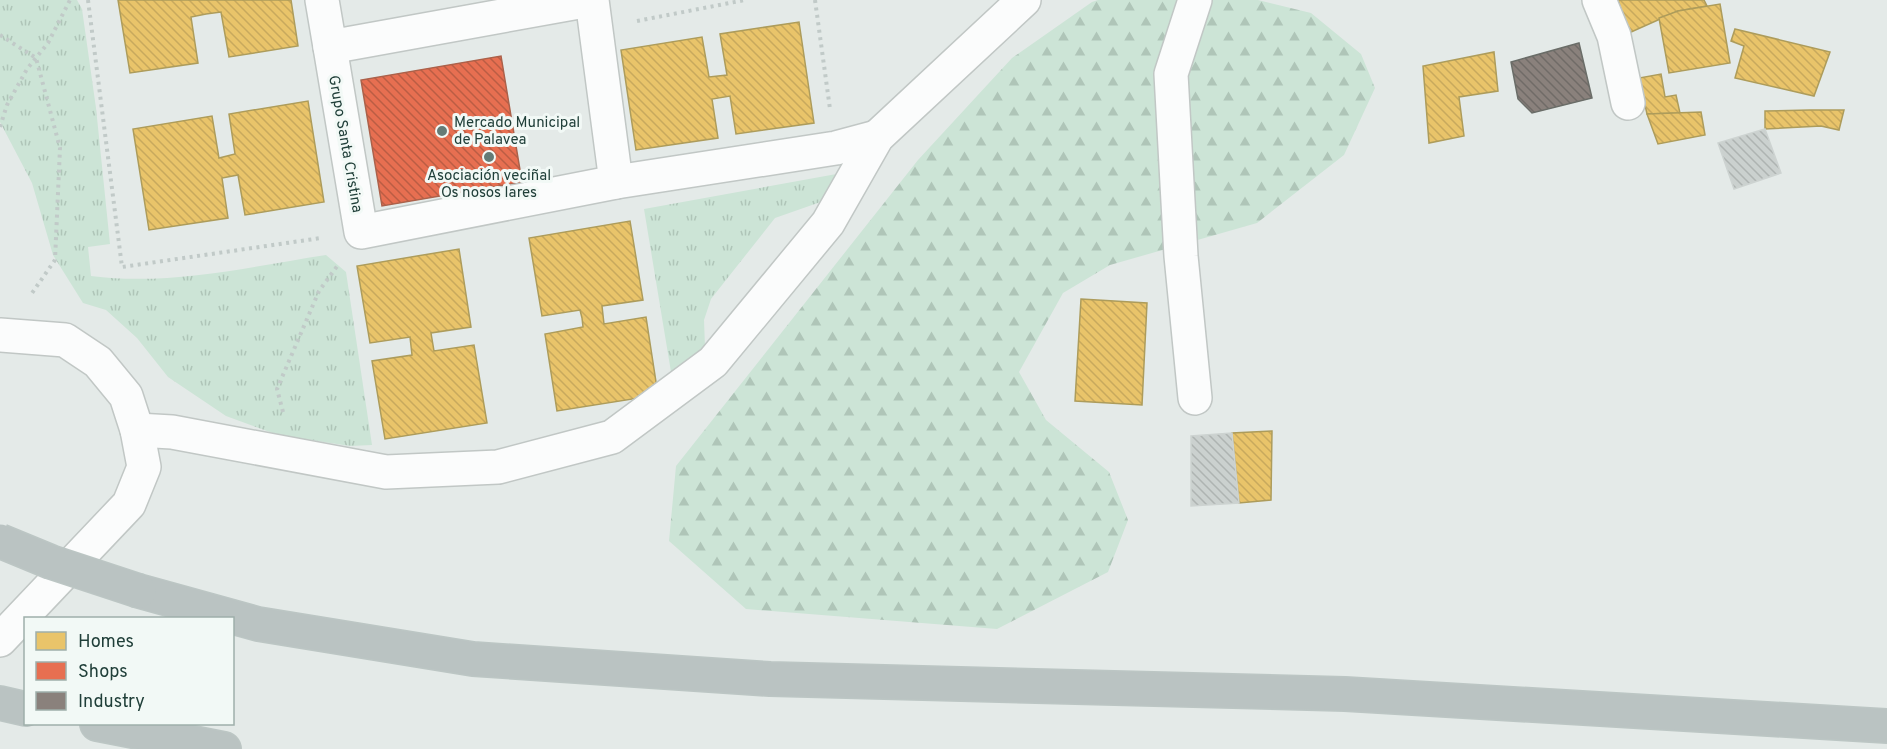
<svg xmlns="http://www.w3.org/2000/svg" width="1887" height="749" font-family="Overpass,sans-serif">
	<style>
		.grass { fill: url(#grass-tufts) }
		.forest { fill: url(#forest-firs) }
		.homes { fill: url(#homes-back-hatch); stroke: #ad9c5b; stroke-width: 1.5 }
		.shops { fill: url(#shops-back-hatch); stroke: #ab614a; stroke-width: 1.5 }
		.industry { fill: url(#industry-back-hatch); stroke: #6a6d68; stroke-width: 1.5 }
		.building { fill: url(#building-back-hatch); stroke: #cdd3d1; stroke-width: 1.5 }
		.lines { fill: none; stroke-linecap: round; stroke-linejoin: round }
		.street-casing { stroke: #c1c7c5; stroke-width: 36 }
		.highway-casing { stroke: #bcc6c4; stroke-width: 36 }
		.path { stroke: #c1cac8; stroke-width: 4; stroke-dasharray: 3 4.5; stroke-linecap: butt }
		.street { stroke: #fbfcfc; stroke-width: 33 }
		.highway { stroke: #bac3c2; stroke-width: 33 }
		.highway-bridge-casing { stroke: #bcc6c4; stroke-width: 36; stroke-linecap: butt }
		.highway-bridge { stroke: #bac3c2; stroke-width: 33 }
		.poi-dot { fill: #657b76; stroke: #f2f9f6; stroke-width: 2 }
		.labels { text-anchor: middle; stroke-width: 6; stroke-linejoin: round; paint-order: stroke }
		.poi-label { font-size: 15px; fill: #203f39; stroke: #f2f9f6; text-anchor: start }
		.street-label { font-size: 15px; fill: #203f39; stroke: #f2f9f6 }
	</style>
	<defs>
		<pattern id="grass-tufts" width="24" height="20" patternUnits="userSpaceOnUse" patternTransform="scale(1.5)"><rect width="24" height="20" fill="#cce4d6"/><path d="M3 7l-1-3M5 7V3M7 7l1-3M15 17l-1-3M17 17v-4M19 17l1-3" fill="none" stroke="#afc5b8"/></pattern>
		<pattern id="forest-firs" width="22" height="20" patternUnits="userSpaceOnUse" patternTransform="scale(1.5)"><rect width="22" height="20" fill="#cce4d6"/><path d="M5 1l3.5 6h-7zM16 11l3.5 6h-7z" fill="#afc5b8"/></pattern>
		<pattern id="homes-back-hatch" width="6" height="6" patternUnits="userSpaceOnUse" patternTransform="scale(1.5)"><rect width="6" height="6" fill="#e9c46a"/><path d="M-1 5l2 2M0 0l6 6M5-1l2 2" fill="none" stroke="#c8a95d"/></pattern>
		<pattern id="shops-back-hatch" width="6" height="6" patternUnits="userSpaceOnUse" patternTransform="scale(1.5)"><rect width="6" height="6" fill="#e76f51"/><path d="M-1 5l2 2M0 0l6 6M5-1l2 2" fill="none" stroke="#bb5d44"/></pattern>
		<pattern id="industry-back-hatch" width="6" height="6" patternUnits="userSpaceOnUse" patternTransform="scale(1.5)"><rect width="6" height="6" fill="#8a817c"/><path d="M-1 5l2 2M0 0l6 6M5-1l2 2" fill="none" stroke="#706b67"/></pattern>
		<pattern id="building-back-hatch" width="6" height="6" patternUnits="userSpaceOnUse" patternTransform="scale(1.5)"><rect width="6" height="6" fill="#cbd1cf"/><path d="M-1 5l2 2M0 0l6 6M5-1l2 2" fill="none" stroke="#aeb4b2"/></pattern>
	</defs>
	<rect width="100%" height="100%" fill="#e4eae8"/>
	<g class="grass">
		<path d="M0,0H77L82,9L96,108L110,244L88,247L91,276C170,286 248,267 326,255L346,272L372,445L350,446L278,435L226,416L168,377L137,338L106,310L83,303L53,255L32,183L0,122Z"/>
		<polygon points="842,173 832,198 775,218 711,299 704,320 705,347 671,372 644,209"/>
	</g>
	<polygon class="forest" points="1098,0 1258,0 1311,13 1361,54 1375,88 1344,155 1257,223 1110,265 1063,293 1019,372 1046,420 1109,472 1128,520 1108,572 997,629 746,609 669,541 676,466 918,160 1012,58 1092,2"/>
	<g class="homes">
		<polygon points="118,0 291,0 298,46 229,57 221,12 206,14 191,17 198,63 130,73"/>
		<polygon points="1618,0 1704,0 1707,6 1678,11 1629,33"/>
		<polygon points="1720,4 1730,63 1669,73 1659,18 1678,11"/>
		<polygon points="799,22 814,123 736,134 730,96 712,99 718,138 636,150 621,50 702,37 709,77 727,75 720,34"/>
		<polygon points="1735,29 1830,52 1814,96 1735,78 1744,46 1731,41"/>
		<polygon points="1494,52 1498,91 1459,97 1464,136 1429,143 1423,66"/>
		<polygon points="1661,74 1665,97 1676,95 1680,113 1647,114 1639,78"/>
		<polygon points="308,101 324,202 245,215 238,175 222,178 228,218 149,230 133,129 212,116 219,158 235,154 229,114"/>
		<polygon points="1810,110 1844,110 1839,130 1821,126 1765,129 1765,111"/>
		<polygon points="1701,112 1705,135 1658,144 1647,114"/>
		<polygon points="630,221 643,300 602,306 604,324 646,317 658,395 557,411 545,334 583,327 582,318 580,310 542,316 529,238"/>
		<polygon points="459,249 471,327 431,333 434,351 474,345 487,423 385,439 372,361 412,355 410,337 370,343 357,266"/>
		<polygon points="1081,299 1147,303 1142,405 1075,401"/>
		<polygon points="1272,431 1271,500 1239,503 1232,433"/>
	</g>
	<polygon class="shops" points="501,56 522,182 382,206 361,80"/>
	<polygon class="industry" points="1579,43 1592,98 1532,113 1518,99 1511,62"/>
	<g class="building">
		<polygon points="1765,129 1781,173 1734,189 1718,143"/>
		<polygon points="1232,433 1239,503 1191,506 1191,436"/>
	</g>
	<g class="lines">
		<g class="street-casing">
			<g id="street">
				<polyline points="322,0 330,47 590,0"/>
				<polyline points="592,0 616,182 836,148 877,137"/>
				<polyline points="1599,0 1614,36 1628,103"/>
				<polyline points="330,47 361,232 616,182"/>
				<polyline points="0,335 65,340 98,362 126,396 137,430 144,467 129,504 0,640"/>
				<polyline points="1195,398 1181,256 1171,74 1195,0"/>
				<polyline points="137,430 172,432 386,472 498,467 612,437 713,362 828,223 877,137 1024,0"/>
			</g>
		</g>
		<g class="highway-casing">
			<g id="highway">
				<polyline points="139,591 258,624 473,659 770,679 1345,694 1887,726"/>
				<polyline points="0,703 26,709"/>
				<polyline points="97,724 224,749"/>
			</g>
		</g>
		<g class="path">
			<polyline points="88,0 122,267 321,238"/>
			<polyline points="815,0 830,109"/>
			<polyline points="637,21 745,0"/>
			<polyline points="0,35 36,58 60,148 55,260 30,296"/>
			<polyline points="0,127 7,105 27,69 48,43 70,0"/>
			<polyline points="283,412 277,389 319,291 338,265"/>
		</g>
		<use href="#street" class="street"/>
		<use href="#highway" class="highway"/>
		<g class="highway-bridge-casing">
			<polyline id="highway-bridge" points="0,541 51,562 139,591"/>
		</g>
		<use href="#highway-bridge" class="highway-bridge"/>
	</g>
	<g class="poi-dot">
		<circle cx="442" cy="131" r="6"/>
		<circle cx="489" cy="157" r="6"/>
	</g>
	<g class="labels">
		<g class="poi-label">
			<text x="454" y="127">Mercado Municipal<tspan x="454" dy="17">de Palavea</tspan></text>
			<text x="489" y="180" text-anchor="middle">Asociación veciñal<tspan x="489" dy="17">Os nosos lares</tspan></text>
		</g>
		<g class="street-label">
			<text transform="translate(346 144) rotate(80)" y="5">Grupo Santa Cristina</text>
		</g>
	</g>
	<rect x="24" y="617" width="210" height="108" fill="#f2f9f6" stroke="#9eafaa" stroke-width="1.5"/>
	<rect x="36" y="632" width="30" height="18" fill="#e9c46a" stroke="#9eafaa" stroke-width="1.5"/>
	<text x="78" y="647" font-size="18" fill="#203f39">Homes</text>
	<rect x="36" y="662" width="30" height="18" fill="#e76f51" stroke="#9eafaa" stroke-width="1.5"/>
	<text x="78" y="677" font-size="18" fill="#203f39">Shops</text>
	<rect x="36" y="692" width="30" height="18" fill="#8a817c" stroke="#9eafaa" stroke-width="1.5"/>
	<text x="78" y="707" font-size="18" fill="#203f39">Industry</text>
</svg>
